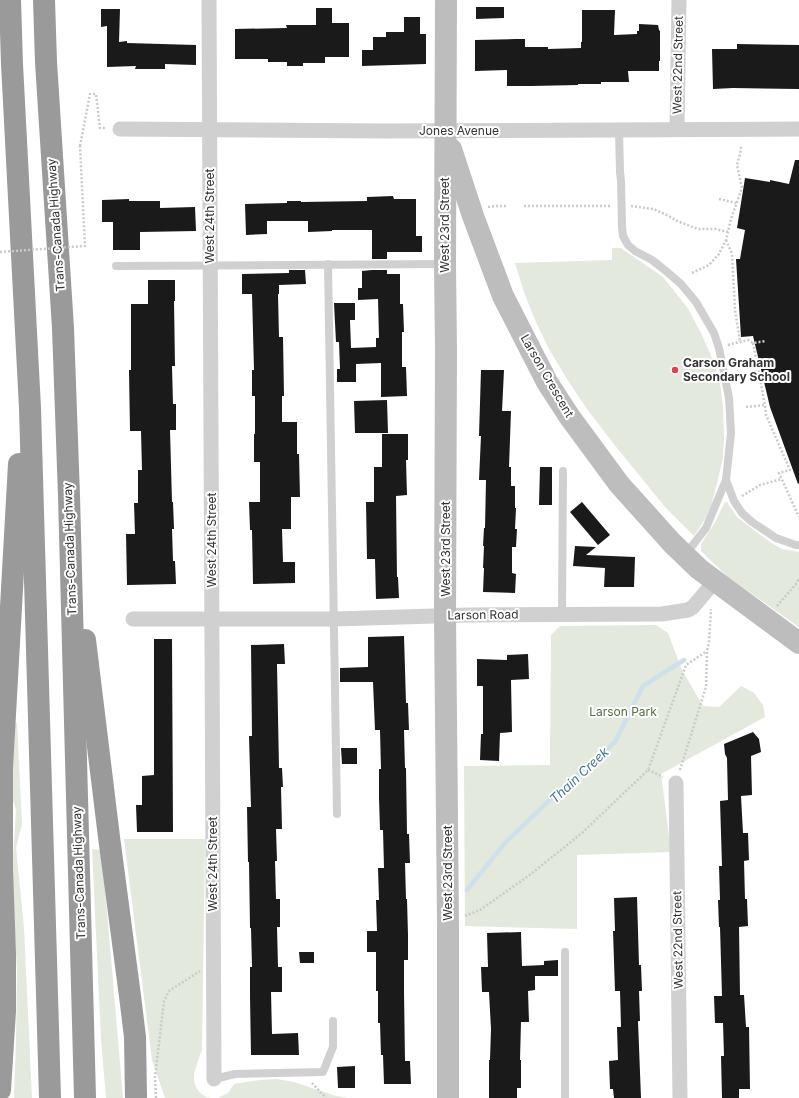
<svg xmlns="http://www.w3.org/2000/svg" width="799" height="1098" font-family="Inter,sans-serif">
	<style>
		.green { fill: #e3e9dc }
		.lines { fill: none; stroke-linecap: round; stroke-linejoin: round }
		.stream { stroke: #cce1eb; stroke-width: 4.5 }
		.building { fill: #1a1a1a }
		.path { stroke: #cacaca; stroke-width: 2.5; stroke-dasharray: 2 2; stroke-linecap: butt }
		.lane { stroke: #d0d0d0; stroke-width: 8 }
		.street { stroke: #d0d0d0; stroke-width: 15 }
		.secondary { stroke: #bdbdbd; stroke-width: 22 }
		.highway { stroke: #9a9a9a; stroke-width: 22 }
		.path-bridge { stroke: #cacaca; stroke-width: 2.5; stroke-dasharray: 2 2; stroke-linecap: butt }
		.poi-dot { fill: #e23d50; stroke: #fff; stroke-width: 1.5 }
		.labels { text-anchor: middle; stroke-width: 4; stroke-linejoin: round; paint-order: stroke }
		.street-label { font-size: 12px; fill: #333; stroke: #fff }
		.poi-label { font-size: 12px; font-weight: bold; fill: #333; stroke: #fff; text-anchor: start }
		.park-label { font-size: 12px; fill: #576e40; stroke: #fff }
		.water-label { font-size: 13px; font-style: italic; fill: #417794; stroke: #fff }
	</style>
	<rect width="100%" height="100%" fill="#fff"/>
	<g class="green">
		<polygon points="612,248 621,248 663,277 687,307 701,333 712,358 720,383 723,406 724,435 723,458 717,483 711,506 705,519 694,536 666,508 617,448 587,409 567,379 549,349 535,320 524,292 515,263 612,260"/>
		<polygon points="725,502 727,502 737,517 770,542 782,549 799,552 799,627 729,578 701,551 701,544 714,524"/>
		<polygon points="656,625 668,633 682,670 703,706 719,707 741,686 754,693 763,705 765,717 661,774 671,852 577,855 577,929 465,926 464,766 550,765 551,635 560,626"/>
		<polygon points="10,722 17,723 22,824 16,848 24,928 32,1098 14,1098 16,1042 17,971 12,875 16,810 7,780"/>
		<path d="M124,839H205L202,1049C200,1056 194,1071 194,1077C194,1088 201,1097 211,1098H165L152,1060Z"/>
		<polygon points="92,849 101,850 108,923 123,1098 106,1098 101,1039"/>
		<polygon points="277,1079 294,1082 336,1096 349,1098 218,1098 228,1093 234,1084 260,1080"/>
	</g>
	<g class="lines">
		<polyline class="stream" points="467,890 505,843 558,792 615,742 643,686 684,660"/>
	</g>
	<g class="building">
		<polygon points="476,7 504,7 504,18 476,19"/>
		<polygon points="316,8 332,8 332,23 349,23 349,57 325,57 325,63 303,63 303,66 287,66 287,62 268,62 268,59 235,59 235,29 287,28 286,25 316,25"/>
		<polygon points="101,9 120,9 119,42 127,41 127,43 196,45 196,65 165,64 165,69 135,69 136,66 107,67 107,26 101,27"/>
		<polygon points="582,10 615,10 614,35 637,34 637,31 639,31 639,24 658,25 659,30 660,31 660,61 659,61 659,71 628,71 629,82 601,82 601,84 578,84 578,85 531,86 507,86 507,70 475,71 475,40 516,39 525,39 525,47 548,47 548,49 581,48 581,42 582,42"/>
		<polygon points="404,17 420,17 420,34 426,34 426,64 362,66 362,50 373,50 373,37 386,37 386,32 404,32"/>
		<polygon points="737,44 799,45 799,89 733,88 713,89 712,49 737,49"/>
		<polygon points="795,160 799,160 799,483 798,484 770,407 753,336 741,337 736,259 740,259 745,230 737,228 745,178 770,182 770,180 789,184"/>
		<polygon points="393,196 394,199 416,199 416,236 422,236 422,252 387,252 387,259 372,259 372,230 332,230 332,231 308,232 308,221 267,221 267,234 246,235 245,204 287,203 287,201 301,201 301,202 367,201 367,197"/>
		<polygon points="129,199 129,201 160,201 160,208 195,207 196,231 140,232 140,250 113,250 113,222 102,222 102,200"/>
		<polygon points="289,270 305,270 306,284 279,285 279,294 278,294 279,337 283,337 284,396 282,396 282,422 297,422 297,454 299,454 300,497 291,497 291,529 282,529 283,562 295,562 295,583 253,584 252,530 250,530 249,502 260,502 260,462 254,462 254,434 255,434 255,396 252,396 252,370 254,370 252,294 242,294 242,274 289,273"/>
		<polygon points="372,270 387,270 387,274 400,274 400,304 403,304 404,332 402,332 402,367 406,367 407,396 381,397 381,363 356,364 356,382 337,382 337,369 340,369 339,342 336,342 334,303 355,303 355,320 350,320 351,348 376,347 376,338 379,338 378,299 358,300 358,288 362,288 362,271"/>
		<polygon points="148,280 175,280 175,301 174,301 175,366 172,366 173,404 176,404 176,430 170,430 172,502 173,502 174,529 172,529 173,561 175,561 176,584 127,585 126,534 135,534 134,503 138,503 138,470 142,470 141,431 130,431 129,370 131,370 131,304 148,304"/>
		<polygon points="481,370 504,370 502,411 511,411 509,467 511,467 511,486 515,486 515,508 516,508 515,529 517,529 516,547 512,547 512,573 516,574 515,593 483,592 484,568 483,568 484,546 483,546 484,528 485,528 486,480 479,480 481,436 479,436"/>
		<polygon points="387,400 388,433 355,433 354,401"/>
		<polygon points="382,434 408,434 408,460 406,460 407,495 396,496 397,577 398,577 399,598 376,599 375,559 367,559 366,502 374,502 374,467 382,467"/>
		<polygon points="540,467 552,467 552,505 539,505"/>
		<polygon points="582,502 610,535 598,545 570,512"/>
		<polygon points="575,546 596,547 586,555 635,557 634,587 604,587 605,568 573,566"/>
		<polygon points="404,636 406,703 408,703 409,730 404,730 405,768 406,768 407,834 409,834 410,863 405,863 406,899 407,899 408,935 408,960 404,960 404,991 405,1061 410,1061 411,1084 384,1084 383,1055 381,1055 380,1023 378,1023 378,991 376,991 376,952 367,952 367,931 377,931 376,900 379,900 378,868 384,868 383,830 380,830 379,798 379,769 381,769 380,730 375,730 373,682 340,682 340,668 368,667 368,637"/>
		<polygon points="154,639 172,639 173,832 137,832 136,805 142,805 142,776 154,775"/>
		<polygon points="284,644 285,664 277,664 279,768 282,768 283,787 281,787 282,829 276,829 277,861 275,861 276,899 280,899 280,927 277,927 278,967 282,967 282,992 271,992 272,1034 298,1033 299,1055 251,1055 250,997 250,967 252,967 251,928 250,928 249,862 248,862 247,807 251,807 249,736 252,736 251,645"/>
		<polygon points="528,654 529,679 511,680 512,732 500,733 499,761 480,760 481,734 483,734 483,686 477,686 477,659 507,660 507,655"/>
		<polygon points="753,732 759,739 761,752 751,756 752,795 741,796 743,833 748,833 749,860 744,861 745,899 747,899 748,926 739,927 740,995 744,995 746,1027 749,1027 750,1089 739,1089 739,1098 722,1098 721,1056 724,1056 723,1023 715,1023 714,996 722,996 720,927 719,927 718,900 720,900 719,866 722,866 720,801 728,800 727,758 725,754 724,744"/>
		<polygon points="341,748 357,748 357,764 342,764"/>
		<polygon points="637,897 639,965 641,965 642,991 639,991 640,1021 638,1021 641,1098 614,1098 613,1089 610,1089 609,1061 618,1060 617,1027 621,1027 620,991 615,991 613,931 615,931 614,898"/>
		<polygon points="521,932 522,966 544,965 544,961 558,960 558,976 535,976 535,990 528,991 529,1022 521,1022 520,1060 521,1060 521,1088 517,1088 517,1098 489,1098 489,1060 490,1060 491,1029 489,992 482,992 481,967 488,967 487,933"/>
		<polygon points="299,952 314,952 314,963 300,963"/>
		<polygon points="355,1066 355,1088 338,1088 337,1067"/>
	</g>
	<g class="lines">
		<g class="path">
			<polyline points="80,146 90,94 96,94 100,128 107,128"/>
			<polyline points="719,199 737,203"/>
			<polyline points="524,206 611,206"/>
			<polyline points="631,206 653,209 665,214 677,221 698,229 715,229 728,232"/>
			<polyline points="488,207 495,206 508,206"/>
			<polyline points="726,240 732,254 735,310 740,342"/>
			<polyline points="692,273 709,265 719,254 726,240 731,219 742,188 737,165 741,150 741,145"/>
			<polyline points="753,343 765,405 766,415 790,470 779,473 799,517"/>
			<polyline points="728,345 748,340 753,343 766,341"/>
			<polyline points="746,407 765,405"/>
			<polyline points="742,496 760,485 782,479"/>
			<polyline points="777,606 796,584 799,578"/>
			<polyline points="648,770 663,777"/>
			<polyline points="680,770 706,687 707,651 709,642 711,609"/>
			<polyline points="465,916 480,910 531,874 582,833 648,770 686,665 707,651"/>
			<polyline points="312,1083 326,1098"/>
			<polyline points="156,1098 155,1077 164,1001 169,991 200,971"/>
		</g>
		<g class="lane">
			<polyline points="619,130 620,172 621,181 622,227 623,236 628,245 635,251 652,260 666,271 681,284 696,302 714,333 719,348 729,398 731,433 726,480 706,528 685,555"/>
			<polyline points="328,264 337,814"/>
			<polyline points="116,266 445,264"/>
			<polyline points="726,480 734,501 742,513 752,522 776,538 796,545 799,545"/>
			<polyline points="562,614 563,471"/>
			<polyline points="565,952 565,1098"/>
			<polyline points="214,1079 235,1074 323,1072 333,1047 333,1021"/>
		</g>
		<g class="street">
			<polyline points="209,0 214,1079"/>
			<polyline points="120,129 384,131 799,129"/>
			<polyline points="677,129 679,0"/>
			<polyline points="133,619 334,619 468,615 662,614 688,610 693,607 715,581"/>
			<polyline points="676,783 680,1098"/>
		</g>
		<g class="secondary">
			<polyline points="446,0 445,264 446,350 445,616 448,922 448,1098"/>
			<polyline points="451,149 473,216 503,296 547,382 569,416 619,484 672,543 699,569 799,643"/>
		</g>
		<g class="highway">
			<polyline points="10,0 12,64 30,408 50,1098"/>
			<polyline points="44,0 46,62 63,328 69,496 85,1098"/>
			<polyline points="85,640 109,837 130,996 135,1037 136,1098"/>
			<polyline points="0,1090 5,1011 5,954 2,869 2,768 19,464"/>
		</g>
		<polyline class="path-bridge" points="0,252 85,246 80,146"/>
	</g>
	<circle class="poi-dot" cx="675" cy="370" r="4"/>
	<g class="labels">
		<g class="street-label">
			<text transform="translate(678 65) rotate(-89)" y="4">West 22nd Street</text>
			<text x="459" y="135">Jones Avenue</text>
			<text transform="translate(210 216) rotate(-90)" y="4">West 24th Street</text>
			<text transform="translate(56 225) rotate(-94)" y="4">Trans-Canada Highway</text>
			<text transform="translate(445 225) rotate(-90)" y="4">West 23rd Street</text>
			<text transform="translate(547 376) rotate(60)" y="4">Larson Crescent</text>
			<text transform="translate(212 540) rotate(-90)" y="4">West 24th Street</text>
			<text transform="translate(70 549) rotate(-92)" y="4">Trans-Canada Highway</text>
			<text transform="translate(446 549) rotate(-90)" y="4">West 23rd Street</text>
			<text transform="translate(483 615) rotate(-1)" y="4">Larson Road</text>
			<text transform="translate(213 864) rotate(-90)" y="4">West 24th Street</text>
			<text transform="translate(79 873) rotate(-92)" y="4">Trans-Canada Highway</text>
			<text transform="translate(448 873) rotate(-90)" y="4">West 23rd Street</text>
			<text transform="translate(678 940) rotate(-91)" y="4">West 22nd Street</text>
		</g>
		<g class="poi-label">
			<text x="683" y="367">Carson Graham<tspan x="683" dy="14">Secondary School</tspan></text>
		</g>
		<g class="park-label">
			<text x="623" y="716">Larson Park</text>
		</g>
		<g class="water-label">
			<text transform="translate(579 775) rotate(-43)" y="5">Thain Creek</text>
		</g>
	</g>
</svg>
